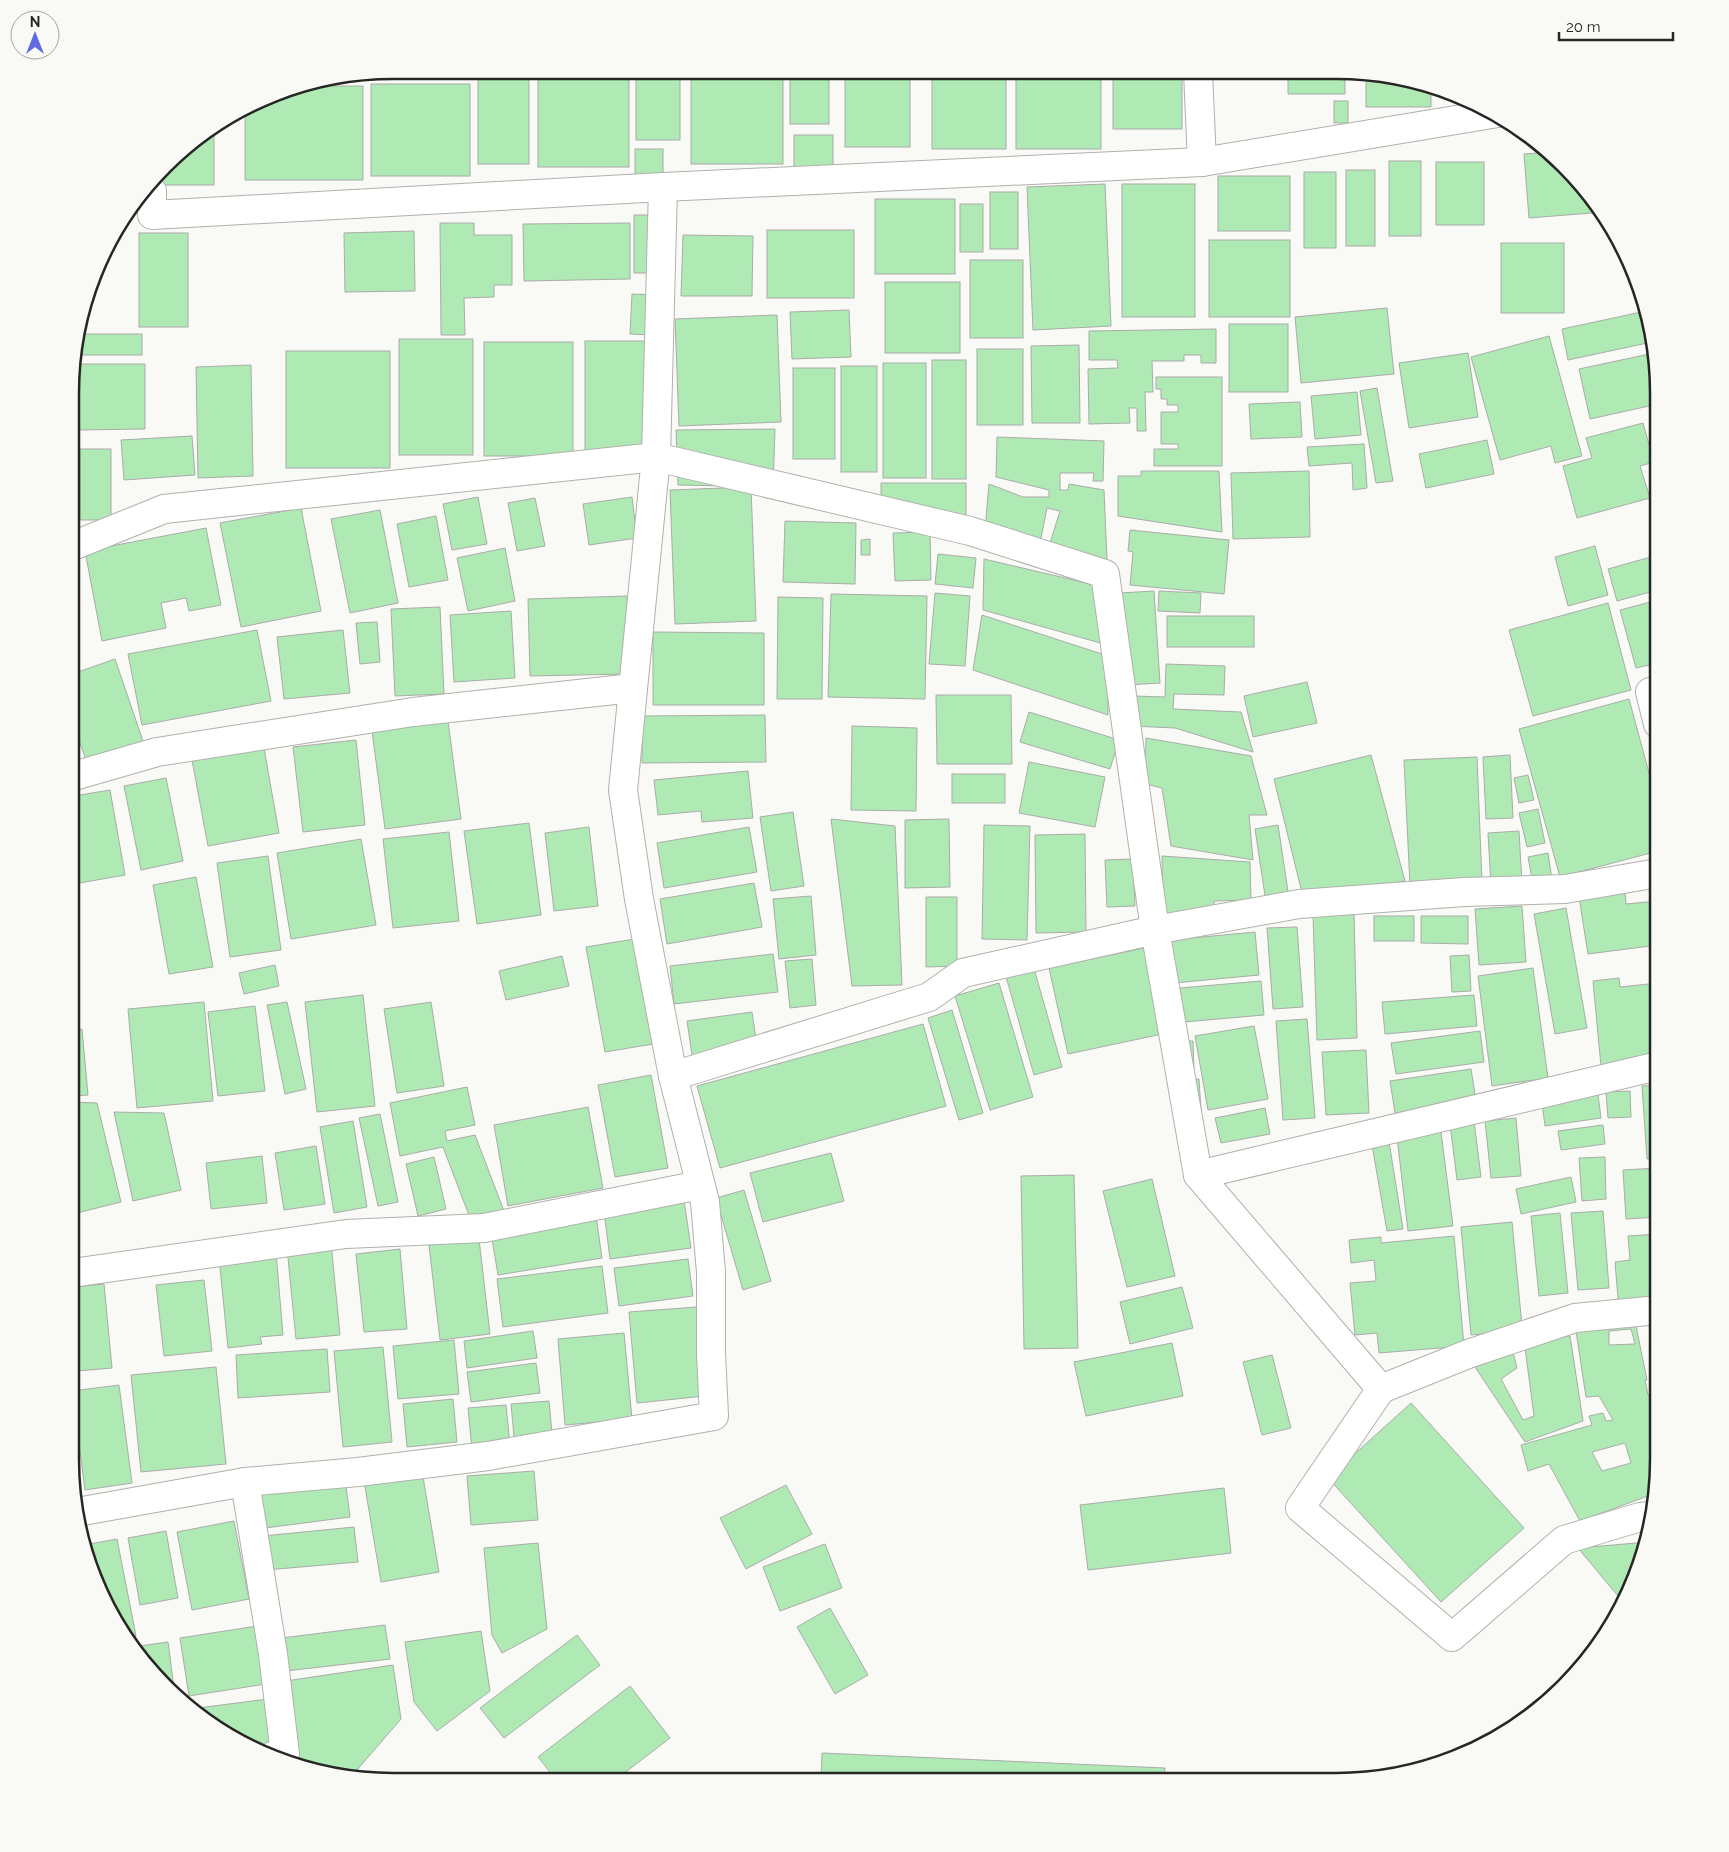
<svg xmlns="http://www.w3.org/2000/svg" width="1729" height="1852" font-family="Raleway,sans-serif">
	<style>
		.building { fill: #afeab4; stroke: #a9aca9; fill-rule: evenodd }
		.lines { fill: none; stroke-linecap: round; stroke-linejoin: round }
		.minor-casing { stroke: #b0b1ad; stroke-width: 30 }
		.minor { stroke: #fff; stroke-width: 28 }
		.rim { fill: none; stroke: #262624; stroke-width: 2.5 }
	</style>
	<rect width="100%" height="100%" fill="#f9f9f6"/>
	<g class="building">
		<polygon points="393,70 441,70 441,75 363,75"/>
		<rect x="636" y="71" width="44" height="69"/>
		<rect x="691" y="71" width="92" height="93"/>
		<rect x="790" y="71" width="39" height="53"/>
		<rect x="845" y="71" width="65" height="76"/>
		<polygon points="932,71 1006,72 1006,149 932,149"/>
		<rect x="478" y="72" width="51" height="92"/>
		<rect x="1016" y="72" width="85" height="77"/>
		<rect x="1113" y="72" width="69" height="57"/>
		<polygon points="1288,72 1345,73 1345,94 1288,94"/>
		<polygon points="1366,73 1378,73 1431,85 1431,107 1366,107"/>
		<rect x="538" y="79" width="91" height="88"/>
		<rect x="371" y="84" width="99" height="92"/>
		<polygon points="295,86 363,86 363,180 245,180 245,113 289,87"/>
		<polygon points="1438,87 1440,87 1460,96 1438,96"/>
		<rect x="1334" y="101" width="14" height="22"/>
		<polygon points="214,130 214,185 152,185 180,150"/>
		<rect x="794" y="135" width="39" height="36"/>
		<rect x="635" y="149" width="28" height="34"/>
		<polygon points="1551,152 1604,212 1529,218 1524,154"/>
		<rect x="1389" y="161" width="32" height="75"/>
		<rect x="1436" y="162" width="48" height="63"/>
		<rect x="1346" y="170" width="29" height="76"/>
		<rect x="1304" y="172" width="32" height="76"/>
		<rect x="1218" y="176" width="72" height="55"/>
		<polygon points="1105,184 1111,326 1033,330 1027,187"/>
		<rect x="1122" y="184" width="73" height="133"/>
		<rect x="990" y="192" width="28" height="57"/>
		<rect x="875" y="199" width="80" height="75"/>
		<rect x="960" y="204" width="23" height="48"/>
		<rect x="634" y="215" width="22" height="58"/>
		<polygon points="440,223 474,223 474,235 512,235 512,285 494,285 494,297 464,298 465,335 441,335"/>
		<polygon points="630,223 630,279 524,281 523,224"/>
		<rect x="767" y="230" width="87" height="68"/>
		<polygon points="414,231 415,291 345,292 344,233"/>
		<rect x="139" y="233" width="49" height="94"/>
		<polygon points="683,235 753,236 752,296 681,296"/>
		<rect x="1209" y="240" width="81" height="77"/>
		<rect x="1501" y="243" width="63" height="70"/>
		<rect x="970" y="260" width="53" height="78"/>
		<rect x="885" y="282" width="75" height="71"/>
		<polygon points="632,294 654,295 652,335 630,334"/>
		<polygon points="1387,308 1394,374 1301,383 1295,317"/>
		<polygon points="849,310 851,357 792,359 790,312"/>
		<polygon points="1646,311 1652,342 1568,360 1562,329"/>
		<polygon points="777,315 781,422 679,426 675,319"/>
		<rect x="1229" y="324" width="59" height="68"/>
		<polygon points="1216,329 1216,363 1201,363 1201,355 1184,355 1184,361 1152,361 1153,392 1145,392 1146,431 1137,431 1137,408 1129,408 1130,423 1089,424 1088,369 1118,368 1117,360 1089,360 1089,331"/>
		<rect x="76" y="334" width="66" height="21"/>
		<polygon points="1549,336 1582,456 1555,463 1551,446 1500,460 1471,357"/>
		<rect x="399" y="339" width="74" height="116"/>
		<rect x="585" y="341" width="60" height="111"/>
		<rect x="484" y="342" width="89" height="114"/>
		<polygon points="1079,345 1080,423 1032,423 1031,346"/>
		<rect x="977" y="349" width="46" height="76"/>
		<rect x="286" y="351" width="104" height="117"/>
		<polygon points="1468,353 1478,417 1409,428 1399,363"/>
		<polygon points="1654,353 1658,372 1658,404 1590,419 1579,369"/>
		<rect x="932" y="360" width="34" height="119"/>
		<rect x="883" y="363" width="43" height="115"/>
		<polygon points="76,364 145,364 145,429 76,430"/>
		<polygon points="251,365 253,476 198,478 196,367"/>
		<rect x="841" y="366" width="36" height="106"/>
		<rect x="793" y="368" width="42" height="91"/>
		<polygon points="1156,377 1222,377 1222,466 1154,466 1154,449 1178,449 1178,444 1161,444 1161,412 1178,412 1178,405 1167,405 1167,399 1161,399 1161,389 1156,389"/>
		<polygon points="1377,388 1393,481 1376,483 1360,391"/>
		<polygon points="1357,392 1361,435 1315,439 1311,396"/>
		<polygon points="1300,402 1302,437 1251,439 1249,404"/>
		<polygon points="1643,423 1654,462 1640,466 1650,498 1577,518 1563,466 1592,458 1586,438"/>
		<polygon points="775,429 773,487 678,485 676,430"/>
		<polygon points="192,436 195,475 124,480 121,440"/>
		<polygon points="997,437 1104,441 1103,481 1093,481 1094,473 1060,473 1060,490 1068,490 1069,484 1104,490 1107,560 1050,543 1060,511 1047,508 1040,543 985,531 989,484 1023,497 1049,497 1049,490 996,477"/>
		<polygon points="1487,440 1494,474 1426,488 1419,454"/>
		<polygon points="1364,444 1367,488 1353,490 1352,463 1309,466 1307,447"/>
		<rect x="80" y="449" width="31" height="71"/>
		<polygon points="1141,471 1219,471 1222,532 1118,516 1118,476 1141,476"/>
		<polygon points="1309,471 1310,537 1233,539 1231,473"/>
		<polygon points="881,483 966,483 966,524 881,501"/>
		<polygon points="751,487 756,621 675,624 670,490"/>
		<polygon points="478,497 487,544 452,550 443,504"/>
		<polygon points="632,497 637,538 589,545 583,504"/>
		<polygon points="535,498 545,546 517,551 508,503"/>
		<polygon points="301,508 321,611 241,627 220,523"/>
		<polygon points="380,510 398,603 350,613 331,519"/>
		<polygon points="436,516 448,580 409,587 397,524"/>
		<polygon points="785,521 856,523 855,584 783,582"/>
		<polygon points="206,528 221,605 189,611 186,598 161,603 166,628 102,641 85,551"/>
		<polygon points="1130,530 1229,540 1224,594 1130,585 1133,552 1128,551"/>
		<polygon points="930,532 931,580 895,581 893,533"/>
		<polygon points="870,539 870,555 861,555 861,540"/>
		<polygon points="1595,546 1608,595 1568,606 1555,557"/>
		<polygon points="505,548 515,601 468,611 457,558"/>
		<polygon points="938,554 976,558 973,588 935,584"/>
		<polygon points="1658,555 1658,590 1617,601 1608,569"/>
		<polygon points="984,559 1095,585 1104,644 983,610"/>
		<polygon points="1154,591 1160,683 1126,685 1120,593"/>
		<polygon points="1159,591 1201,593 1200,613 1158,611"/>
		<polygon points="935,593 970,596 965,666 929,664"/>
		<polygon points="831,594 927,596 925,699 828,697"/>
		<polygon points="627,596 629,674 530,676 528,599"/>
		<polygon points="778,597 823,598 822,699 777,699"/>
		<polygon points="1658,600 1658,663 1636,668 1620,610"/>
		<polygon points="1608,603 1631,690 1533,716 1509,630"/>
		<polygon points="440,607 444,694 395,696 391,609"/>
		<polygon points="511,611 515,678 454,682 450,615"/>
		<polygon points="982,615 1108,656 1108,715 973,670"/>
		<rect x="1167" y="616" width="87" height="31"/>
		<polygon points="377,622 380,662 360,664 356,623"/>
		<polygon points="257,630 271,701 142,725 128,654"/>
		<polygon points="343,630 350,693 284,699 277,637"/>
		<polygon points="653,632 764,633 764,705 653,705"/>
		<polygon points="115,659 145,747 88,766 74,726 75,673"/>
		<polygon points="1166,664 1225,666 1224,695 1174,694 1173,709 1241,712 1253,752 1175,728 1132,726 1134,696 1165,697"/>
		<polygon points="1307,682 1317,723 1253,737 1244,696"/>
		<polygon points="936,695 1011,695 1012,764 937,764"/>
		<polygon points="1629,699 1658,806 1658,851 1560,877 1519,729"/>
		<polygon points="1029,712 1119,740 1110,769 1020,742"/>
		<polygon points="765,715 766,762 642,763 642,716"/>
		<polygon points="448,721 461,819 385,829 372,731"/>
		<polygon points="852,726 917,728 916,811 851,810"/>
		<polygon points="1146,738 1251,756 1267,815 1249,815 1253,860 1171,846 1162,788 1145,784"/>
		<polygon points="356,740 365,825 303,832 293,747"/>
		<polygon points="264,748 279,833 208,846 192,760"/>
		<polygon points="1371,755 1405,881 1303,897 1274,779"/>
		<polygon points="1510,755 1513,818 1486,819 1483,757"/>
		<polygon points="1477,757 1482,883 1410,886 1404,760"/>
		<polygon points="1029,762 1105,777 1095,827 1019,813"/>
		<polygon points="748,771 753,818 702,822 701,811 658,815 654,780"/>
		<rect x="952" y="774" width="53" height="29"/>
		<polygon points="1528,775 1534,800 1519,803 1514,778"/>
		<polygon points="166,778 183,861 141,870 124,786"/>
		<polygon points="110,790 125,875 74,884 74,796"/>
		<polygon points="1538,809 1545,843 1527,847 1519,813"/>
		<polygon points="793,812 804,886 771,891 760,817"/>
		<polygon points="831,819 895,826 902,985 852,986"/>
		<polygon points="949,819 950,887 905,888 905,820"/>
		<polygon points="529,823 541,915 477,924 464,831"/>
		<polygon points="984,825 1030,826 1027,940 982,939"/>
		<polygon points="1278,825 1289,898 1266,902 1255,829"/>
		<polygon points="589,827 598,906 554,911 545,833"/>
		<polygon points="749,827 757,872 664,888 657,843"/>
		<polygon points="1519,831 1522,884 1491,886 1488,833"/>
		<polygon points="449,832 459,921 393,928 383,839"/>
		<polygon points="1085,834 1086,932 1036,933 1035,835"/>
		<polygon points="361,839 376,925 291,939 277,853"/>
		<polygon points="1548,853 1552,880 1533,884 1528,857"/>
		<polygon points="268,856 281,950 230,957 217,863"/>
		<polygon points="1162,856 1250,862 1251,900 1214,901 1214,915 1163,916"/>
		<polygon points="1133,859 1135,906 1107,907 1105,860"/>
		<polygon points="196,877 213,967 169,974 153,885"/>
		<polygon points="754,883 762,927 667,944 660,899"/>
		<polygon points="1625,891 1626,904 1657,901 1658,945 1588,954 1579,897"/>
		<polygon points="811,896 816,955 779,959 773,899"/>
		<polygon points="926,897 957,897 957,966 926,967"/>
		<polygon points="1522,906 1526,962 1479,965 1475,909"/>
		<polygon points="1566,908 1587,1028 1555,1034 1534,914"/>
		<polygon points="1354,913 1357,1038 1317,1040 1313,915"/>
		<rect x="1374" y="916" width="40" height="25"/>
		<polygon points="1421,916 1468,916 1468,944 1421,943"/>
		<polygon points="1297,927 1303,1007 1273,1009 1267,928"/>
		<polygon points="1255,932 1259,975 1174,983 1170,940"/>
		<polygon points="634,939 653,1044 605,1052 586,947"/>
		<polygon points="1149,947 1167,1033 1068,1054 1049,968"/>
		<polygon points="773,954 778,992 674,1004 670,966"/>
		<polygon points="1469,955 1471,991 1452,992 1450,956"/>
		<polygon points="562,956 569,986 506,1000 499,971"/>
		<polygon points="812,959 816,1005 790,1008 785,961"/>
		<polygon points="275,965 279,986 244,994 239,973"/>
		<polygon points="1033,965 1062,1067 1034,1075 1005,973"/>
		<polygon points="1533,968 1548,1078 1492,1086 1478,976"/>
		<polygon points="1619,978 1620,987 1658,983 1658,1061 1601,1066 1593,981"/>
		<polygon points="1261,981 1264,1015 1184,1022 1180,988"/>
		<polygon points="999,983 1033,1097 990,1110 955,996"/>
		<polygon points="363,995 375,1106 317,1112 305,1002"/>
		<polygon points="1474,995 1477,1026 1385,1034 1382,1002"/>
		<polygon points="204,1002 213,1101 137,1108 128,1009"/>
		<polygon points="287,1002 306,1089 285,1094 267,1005"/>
		<polygon points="431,1002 444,1086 397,1093 384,1009"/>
		<polygon points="255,1006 265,1091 218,1096 208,1012"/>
		<polygon points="952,1010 983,1113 959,1120 928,1018"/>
		<polygon points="752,1012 757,1046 692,1055 687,1021"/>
		<polygon points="1307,1019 1315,1118 1283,1120 1276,1021"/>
		<polygon points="923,1024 946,1106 720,1168 697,1086"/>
		<polygon points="1254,1026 1268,1099 1208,1110 1195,1036"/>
		<polygon points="82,1029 88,1095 73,1096 73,1030"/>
		<polygon points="1480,1031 1484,1062 1396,1074 1391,1043"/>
		<polygon points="1181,1041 1193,1041 1194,1072 1182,1072"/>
		<polygon points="1366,1050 1369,1113 1326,1115 1322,1052"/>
		<polygon points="1471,1069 1476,1101 1395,1113 1390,1081"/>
		<polygon points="651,1075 668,1168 615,1177 598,1085"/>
		<polygon points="1190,1079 1199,1079 1201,1110 1191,1110"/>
		<polygon points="1658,1085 1658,1159 1647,1159 1642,1086"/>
		<polygon points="467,1087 475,1125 445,1131 447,1141 475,1135 504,1211 470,1218 443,1147 400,1156 390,1103"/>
		<polygon points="1630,1091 1631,1117 1608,1118 1606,1092"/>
		<polygon points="1598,1095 1601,1118 1545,1126 1542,1103"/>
		<polygon points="72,1102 97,1103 121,1202 77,1213 72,1191"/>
		<polygon points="588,1107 603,1188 508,1206 494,1125"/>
		<polygon points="1265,1108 1270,1134 1221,1143 1215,1118"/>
		<polygon points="114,1112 164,1113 181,1190 133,1201"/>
		<polygon points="380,1114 398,1202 378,1206 359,1118"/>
		<polygon points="1516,1118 1521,1176 1491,1178 1485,1121"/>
		<polygon points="353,1121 367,1207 334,1213 320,1127"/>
		<polygon points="1474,1121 1481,1177 1457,1180 1450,1124"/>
		<polygon points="1603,1125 1605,1144 1561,1150 1558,1131"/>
		<polygon points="1441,1132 1453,1226 1408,1231 1397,1137"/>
		<polygon points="1389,1142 1403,1229 1387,1231 1372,1145"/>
		<polygon points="316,1146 325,1204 284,1210 275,1153"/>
		<polygon points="831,1153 844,1201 763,1222 750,1173"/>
		<polygon points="262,1156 267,1203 211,1209 206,1163"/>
		<polygon points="434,1157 446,1209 418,1216 406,1164"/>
		<polygon points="1605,1157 1606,1199 1582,1201 1579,1158"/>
		<polygon points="1658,1168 1658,1217 1626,1219 1623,1170"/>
		<polygon points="1074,1175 1078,1348 1024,1349 1021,1176"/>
		<polygon points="1571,1177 1576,1202 1521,1214 1516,1189"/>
		<polygon points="1152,1179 1175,1276 1127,1287 1103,1191"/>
		<polygon points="744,1190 771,1281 743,1290 716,1198"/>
		<polygon points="684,1200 691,1248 610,1259 604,1211"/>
		<polygon points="1603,1211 1609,1288 1578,1290 1571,1213"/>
		<polygon points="1560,1213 1568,1293 1539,1296 1531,1216"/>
		<polygon points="596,1216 602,1258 498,1275 491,1233"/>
		<polygon points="1512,1222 1522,1326 1512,1331 1471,1335 1461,1227"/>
		<polygon points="1658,1234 1658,1306 1619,1310 1615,1262 1630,1260 1628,1236"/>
		<polygon points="1454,1236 1464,1346 1379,1353 1377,1333 1355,1335 1350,1283 1376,1281 1374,1260 1351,1263 1349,1240 1381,1237 1381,1243"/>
		<polygon points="479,1239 490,1334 440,1340 429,1245"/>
		<polygon points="331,1243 340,1335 296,1339 287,1248"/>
		<polygon points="400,1249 407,1329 364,1332 356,1254"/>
		<polygon points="276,1252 283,1335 260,1337 262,1344 228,1348 219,1257"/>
		<polygon points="688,1259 693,1296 619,1306 614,1268"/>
		<polygon points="602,1266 608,1313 503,1327 497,1279"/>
		<polygon points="204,1280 212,1351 164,1356 156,1285"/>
		<polygon points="104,1284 112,1368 77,1371 71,1315 72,1287"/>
		<polygon points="1182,1287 1193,1328 1130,1344 1120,1302"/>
		<polygon points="697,1307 705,1396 637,1403 629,1312"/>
		<path d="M1635,1321L1647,1380H1645L1648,1395L1658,1394V1480L1656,1493L1580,1521L1549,1464L1528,1471L1521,1445L1592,1425L1589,1416L1603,1413L1606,1421L1613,1420L1599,1396L1586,1397L1576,1331ZM1631,1329L1635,1344L1609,1345V1331ZM1625,1443L1631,1463L1602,1471L1592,1452Z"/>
		<polygon points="533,1331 537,1358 467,1368 464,1341"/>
		<polygon points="624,1333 632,1419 565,1425 558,1339"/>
		<polygon points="1570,1336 1583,1421 1525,1442 1471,1361 1512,1348 1517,1368 1501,1379 1523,1420 1534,1416 1524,1340"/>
		<polygon points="454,1340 459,1394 398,1399 393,1346"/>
		<polygon points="1658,1340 1658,1357 1649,1345"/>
		<polygon points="1172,1343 1183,1396 1086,1416 1074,1362"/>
		<polygon points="383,1347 392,1442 343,1447 334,1351"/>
		<polygon points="327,1349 330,1392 238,1398 236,1355"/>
		<polygon points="1272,1355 1291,1428 1262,1435 1243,1362"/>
		<polygon points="536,1363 540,1393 471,1402 467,1372"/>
		<polygon points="216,1367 226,1464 141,1472 131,1375"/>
		<polygon points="119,1385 132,1483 85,1490 72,1391"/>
		<polygon points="453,1399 457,1442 407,1447 403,1404"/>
		<polygon points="549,1401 552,1433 514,1437 511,1404"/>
		<polygon points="1411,1403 1524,1528 1441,1602 1328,1478"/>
		<polygon points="506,1405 510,1445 472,1449 468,1408"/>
		<polygon points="419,1453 439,1572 381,1582 361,1463"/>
		<polygon points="534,1471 538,1520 471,1525 467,1476"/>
		<polygon points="345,1479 350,1517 265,1528 260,1490"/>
		<polygon points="786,1485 812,1534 746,1569 720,1518"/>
		<polygon points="1224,1488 1231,1553 1088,1570 1080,1505"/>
		<polygon points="234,1521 249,1599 192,1610 177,1532"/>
		<polygon points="354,1527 358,1562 266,1570 263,1536"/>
		<polygon points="166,1531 178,1598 140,1605 128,1538"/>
		<polygon points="117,1539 136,1636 124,1638 87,1563 84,1545"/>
		<polygon points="1648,1542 1623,1602 1578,1548"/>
		<polygon points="538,1543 547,1629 502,1653 492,1635 484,1548"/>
		<polygon points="825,1544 842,1588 780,1611 763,1567"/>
		<polygon points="830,1608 868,1675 835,1694 797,1627"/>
		<polygon points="385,1625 390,1659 286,1671 282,1638"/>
		<polygon points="257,1626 266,1684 189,1696 180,1638"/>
		<polygon points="481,1631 490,1691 437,1731 414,1702 405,1642"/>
		<polygon points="577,1635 600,1665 504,1738 480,1708"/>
		<polygon points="168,1642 175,1696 132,1647"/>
		<polygon points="393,1665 401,1719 350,1778 309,1771 299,1767 286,1681"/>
		<polygon points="630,1686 670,1738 614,1781 557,1781 538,1757"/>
		<polygon points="268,1699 274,1748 258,1750 232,1739 190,1709"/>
		<polygon points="822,1753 1165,1768 1164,1781 821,1781"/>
	</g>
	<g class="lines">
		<g class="minor-casing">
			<g id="minor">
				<polyline points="1198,72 1202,162"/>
				<polyline points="663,187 656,457 623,790 639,899 673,1076"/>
				<polyline points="147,191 152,191 152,215 663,187 1202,162 1498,113"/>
				<polyline points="75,545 164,509 656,457 970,531 1105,574 1155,930 1198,1175 1658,1066"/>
				<polyline points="1658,690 1650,692 1658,724"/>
				<polyline points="74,776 157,752 413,712 633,688"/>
				<polyline points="1198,1175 1381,1389 1468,1354 1575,1318 1658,1310"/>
				<polyline points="72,1273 346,1234 484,1228 700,1185"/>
				<polyline points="1381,1389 1300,1508 1452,1637 1564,1540 1640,1517 1652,1516"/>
				<polyline points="245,1482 273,1654 285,1754 272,1756"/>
				<polyline points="77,1512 245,1482 358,1472 488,1456 714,1416 711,1353 711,1272 705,1202 673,1076 929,997 963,973 1155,930 1299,904 1464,892 1565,889 1658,873"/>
			</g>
		</g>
		<use href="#minor" class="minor"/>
	</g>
	<path d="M0 0H1729V1852H0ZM393 79H1336A314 314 0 0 1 1650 393V1459A314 314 0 0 1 1336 1773H393A314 314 0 0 1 79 1459V393A314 314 0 0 1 393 79Z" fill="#f9f9f6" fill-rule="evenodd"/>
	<path class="rim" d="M393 79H1336A314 314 0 0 1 1650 393V1459A314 314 0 0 1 1336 1773H393A314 314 0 0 1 79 1459V393A314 314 0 0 1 393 79Z"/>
	<g transform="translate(35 35)"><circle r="24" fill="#f9f9f6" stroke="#a5a5a2"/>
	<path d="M0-4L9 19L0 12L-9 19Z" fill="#626ae3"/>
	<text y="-8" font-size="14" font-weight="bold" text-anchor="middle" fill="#262624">N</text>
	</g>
	<path d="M1559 32v8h114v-8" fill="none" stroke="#262624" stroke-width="2.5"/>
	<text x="1566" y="32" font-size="15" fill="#262624" stroke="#f9f9f6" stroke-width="4" paint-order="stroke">20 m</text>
</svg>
